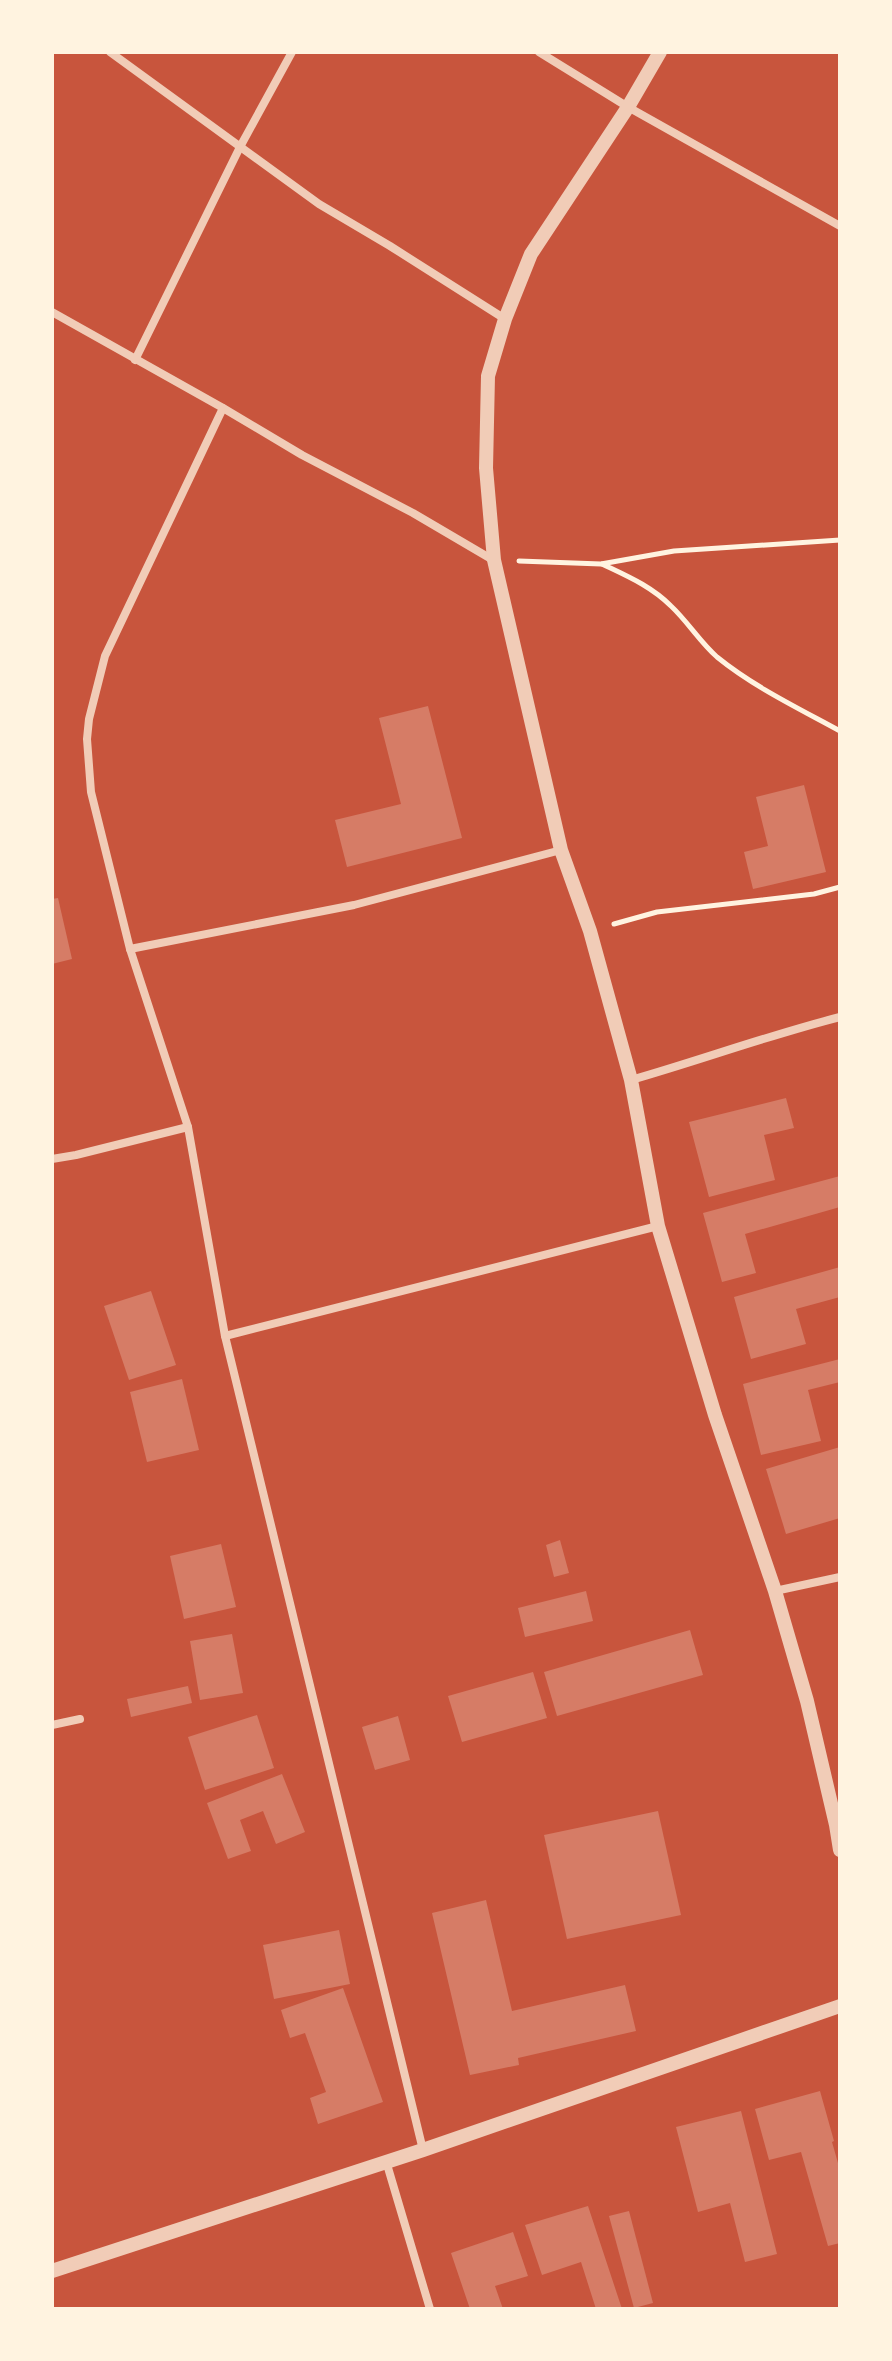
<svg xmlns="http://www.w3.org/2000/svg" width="892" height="2361" font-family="'Asap Condensed',sans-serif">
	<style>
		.building { fill: #d67c66 }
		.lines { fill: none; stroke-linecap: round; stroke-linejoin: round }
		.path { stroke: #fff3e0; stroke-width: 5 }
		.minor { stroke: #f1ccb7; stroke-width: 8 }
		.tertiary { stroke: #f1ccb7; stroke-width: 14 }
	</style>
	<rect width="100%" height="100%" fill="#c8553d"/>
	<g class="building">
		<polygon points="428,706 462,838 347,867 335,820 401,804 379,718"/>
		<polygon points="804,785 826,872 753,889 744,852 768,846 756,797"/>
		<polygon points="58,898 72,959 52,964 52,899"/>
		<polygon points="786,1098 794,1128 764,1135 775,1180 709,1197 689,1122"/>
		<polygon points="840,1176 840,1207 745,1234 756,1273 722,1282 703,1213"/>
		<polygon points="840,1267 840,1297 796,1309 806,1344 751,1359 734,1297"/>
		<polygon points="151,1291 176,1365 129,1380 104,1306"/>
		<polygon points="840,1359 840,1382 808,1390 821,1441 761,1455 743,1384"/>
		<polygon points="182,1379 199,1450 147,1462 130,1392"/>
		<polygon points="840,1447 840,1518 786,1534 766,1469"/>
		<polygon points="560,1540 569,1573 554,1577 546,1545"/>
		<polygon points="221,1544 236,1607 184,1619 170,1556"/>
		<polygon points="586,1591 593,1621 525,1637 518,1608"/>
		<polygon points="690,1630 703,1675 557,1716 544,1672"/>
		<polygon points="232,1634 243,1693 200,1700 190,1641"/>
		<polygon points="533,1672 547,1718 462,1742 448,1696"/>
		<polygon points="188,1686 192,1703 131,1717 127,1699"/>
		<polygon points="257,1715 274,1768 205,1790 188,1737"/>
		<polygon points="398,1716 410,1760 375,1770 362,1727"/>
		<polygon points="282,1774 305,1832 276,1844 263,1811 240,1820 251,1851 228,1859 207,1803"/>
		<polygon points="658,1811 681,1915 567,1939 544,1835"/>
		<polygon points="486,1900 512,2011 625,1985 636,2031 518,2058 519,2065 470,2075 432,1913"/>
		<polygon points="339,1930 350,1984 274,1999 263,1945"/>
		<polygon points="343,1988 383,2102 318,2124 310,2098 326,2092 305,2033 290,2038 281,2010"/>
		<polygon points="820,2091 834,2141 832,2142 840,2170 840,2243 828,2246 801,2152 769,2160 755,2109"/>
		<polygon points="741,2111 777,2254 745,2262 730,2203 698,2212 676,2127"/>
		<polygon points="588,2206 622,2309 596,2309 581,2262 542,2275 525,2225"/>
		<polygon points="629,2211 653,2303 634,2308 609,2216"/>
		<polygon points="513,2232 528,2276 495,2286 503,2309 470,2309 451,2253"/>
	</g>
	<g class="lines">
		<g class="path">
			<polyline points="519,561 601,564 674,551 840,540"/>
			<path d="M602,564C627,576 651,586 671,606C688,622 700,642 717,657C754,687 798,708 840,731"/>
			<polyline points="614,924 657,912 814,894 840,887"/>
		</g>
		<g class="minor">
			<polyline points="110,52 319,204 390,246 505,319"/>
			<polyline points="539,52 628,107 840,226"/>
			<polyline points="52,312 223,408 302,455 413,513 493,560"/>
			<polyline points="135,360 240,147 292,52"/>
			<polyline points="223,408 105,656 89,719 87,739 91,792 130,949 188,1127 225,1336 423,2150"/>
			<polyline points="130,949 354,905 561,850"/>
			<path d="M631,1080C701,1060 769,1035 840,1017"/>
			<polyline points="52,1159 76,1155 188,1127"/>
			<polyline points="225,1336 658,1226"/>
			<polyline points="775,1591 840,1577"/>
			<polyline points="52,1725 80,1719"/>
			<polyline points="386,2161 430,2309"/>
		</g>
		<g class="tertiary">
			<polyline points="660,52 628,107 531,254 505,319 488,376 486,468 494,560 561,850 590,931 631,1080 658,1226 715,1415 775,1591 807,1701 836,1825 840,1850"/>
			<polyline points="52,2271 423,2150 840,2006"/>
		</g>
	</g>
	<rect width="892" height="2361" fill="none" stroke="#fff3e0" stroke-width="108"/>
</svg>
